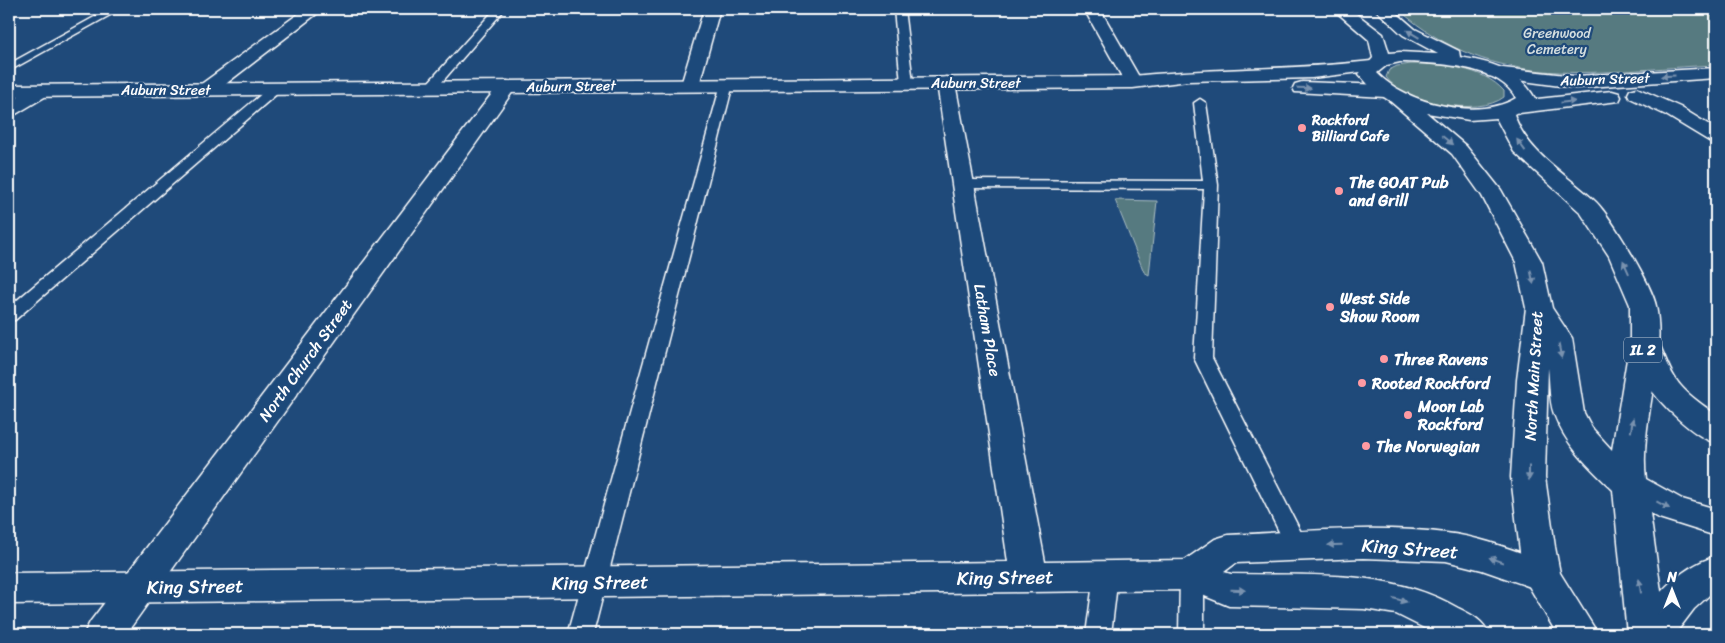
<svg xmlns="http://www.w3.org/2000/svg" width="1725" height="643" font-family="Sriracha,sans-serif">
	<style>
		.green { fill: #567a80; stroke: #aabcc0 }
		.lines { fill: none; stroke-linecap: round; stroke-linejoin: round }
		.service-casing { stroke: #fff; stroke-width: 3 }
		.minor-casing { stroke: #fff; stroke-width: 3 }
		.tertiary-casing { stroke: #fff; stroke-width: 3 }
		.secondary-casing { stroke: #fff; stroke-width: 3 }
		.primary-casing { stroke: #fff; stroke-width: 3 }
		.service { fill: #1f4a7a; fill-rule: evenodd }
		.minor { fill: #1f4a7a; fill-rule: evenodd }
		.tertiary { fill: #1f4a7a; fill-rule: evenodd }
		.secondary { fill: #1f4a7a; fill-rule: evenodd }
		.primary { fill: #1f4a7a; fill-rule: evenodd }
		.oneway { fill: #7992af }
		.poi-dot { fill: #ff9aa2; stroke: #1f4a7a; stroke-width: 2 }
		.labels { text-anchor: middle; stroke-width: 4.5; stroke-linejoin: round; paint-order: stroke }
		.far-park-label { font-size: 14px; fill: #d5dedf; stroke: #1f4a7a }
		.far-street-label { font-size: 14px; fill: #fff; stroke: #1f4a7a }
		.far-poi-label { font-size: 14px; font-weight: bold; fill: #fff; stroke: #1f4a7a; text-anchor: start }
		.shield { fill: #1f4a7a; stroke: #bcc9d7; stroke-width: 1 }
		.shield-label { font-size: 15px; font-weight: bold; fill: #fff }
		.poi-label { font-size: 16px; font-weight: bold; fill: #fff; stroke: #1f4a7a; text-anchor: start }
		.street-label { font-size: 16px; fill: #fff; stroke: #1f4a7a }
		.near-street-label { font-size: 19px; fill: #fff; stroke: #1f4a7a }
	</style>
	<rect width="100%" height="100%" fill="#1f4a7a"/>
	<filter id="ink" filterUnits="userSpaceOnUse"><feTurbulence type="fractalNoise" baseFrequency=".02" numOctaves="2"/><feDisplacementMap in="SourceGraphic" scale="10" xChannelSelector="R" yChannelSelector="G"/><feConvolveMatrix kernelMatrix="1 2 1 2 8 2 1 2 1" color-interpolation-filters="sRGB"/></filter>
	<g filter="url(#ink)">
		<g class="green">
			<path d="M1398,9H1716V65C1598,70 1496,96 1398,9Z"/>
			<path d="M1411,64C1442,64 1483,67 1504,91V97C1479,117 1403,103 1386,77L1389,70L1397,66Z"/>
			<polygon points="1115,200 1157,201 1149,275 1144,272"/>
		</g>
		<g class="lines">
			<g class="service-casing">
				<g id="service">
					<polygon points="109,9 121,9 9,71 9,64"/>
					<polygon points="495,9 505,9 435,90 427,90 427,84"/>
					<polygon points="894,9 904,9 913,83 907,87 901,83"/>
					<polygon points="727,80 733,84 593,634 568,634 721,84"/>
					<polygon points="275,85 279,86 279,92 15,320 9,321 9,307 271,86"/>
					<polygon points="1200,99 1206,103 1218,185 1212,358 1308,546 1305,552 1297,555 1289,552 1286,546 1194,358 1204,189 963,188 956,184 963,180 1203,181 1194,103"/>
					<polygon points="1192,565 1200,568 1204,575 1204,634 1179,634 1180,575 1184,568"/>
					<polygon points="1106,566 1114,569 1118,576 1111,634 1086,634 1094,576 1098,569"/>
				</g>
			</g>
			<g class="minor-casing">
				<g id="minor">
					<polygon points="305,9 323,9 214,93 200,93 198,89 200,85"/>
					<polygon points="704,9 720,9 699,85 697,89 683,89 681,85"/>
					<polygon points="1084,9 1100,9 1142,82 1139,86 1127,86"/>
					<path d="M946,77L953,79L955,83L1045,562L1185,560L1215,539L1228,535C1300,532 1374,524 1446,533C1483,537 1520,553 1555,565L1561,576L1555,587L1542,591L1482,570L1446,561L1363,558L1236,563L1224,572L1231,574C1308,576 1390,568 1458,608C1472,615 1483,620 1489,634H1436L1396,614L1364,609L1229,606L1190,590L9,604V573L1008,562L937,83L939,79Z"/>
					<polygon points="41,85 48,87 50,91 48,95 16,114 9,116 9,102"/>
					<polygon points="1637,88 1680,107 1716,129 1716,143 1709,141 1666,115 1630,98 1628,94 1630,90"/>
					<path d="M1644,332L1654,335C1663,348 1666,364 1675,378C1684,393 1702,404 1716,415V443C1695,438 1660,404 1648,385C1640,371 1636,355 1630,341L1634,335Z"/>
					<path d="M1716,556V589L1694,609L1675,634H1634C1649,598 1679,568 1716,556Z"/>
				</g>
			</g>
			<g class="tertiary-casing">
				<polygon id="tertiary" points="507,81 514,83 516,87 126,634 84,634 90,622 500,83"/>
			</g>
			<g class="secondary-casing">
				<g id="secondary">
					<path d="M1371,61L1377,62L1380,66L1377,70L1312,78L1188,81L1133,88L9,97V85L1133,76C1212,68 1292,70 1371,61Z"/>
					<polygon points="1494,67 1575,76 1716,68 1716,78 1575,88 1488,76 1485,72 1488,68"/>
					<polygon points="1302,82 1385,85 1392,87 1394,91 1392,95 1385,97 1295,92 1293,88 1295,84"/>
					<polygon points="1612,91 1619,93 1621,97 1619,101 1519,113 1512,111 1509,107 1512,103 1519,101"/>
				</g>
			</g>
			<g class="primary-casing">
				<path id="primary" d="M1333,9H1350L1383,34L1389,53L1400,52L1438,54L1403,35L1375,9H1392L1415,29L1459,51L1460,57C1493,63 1519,69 1536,100L1533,104L1514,114C1527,154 1567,174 1596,202C1611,217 1652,285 1656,306C1667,361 1639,423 1646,479L1682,499L1716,509V536L1659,518L1650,513L1667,634H1627L1613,490C1590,468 1566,446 1554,414C1549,401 1550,383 1548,368L1545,477L1555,547L1560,573L1598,634H1557L1523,576L1511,477L1517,380L1526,308L1516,262L1482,196L1452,154L1390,101L1373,90L1359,74L1373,58L1369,40ZM1400,62C1434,63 1498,64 1516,98C1479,121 1406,104 1377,73L1387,65ZM1427,113L1469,120L1496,118L1514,152L1580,212L1609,256L1630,305V341L1612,450L1592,428L1584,413L1572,338L1552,308L1542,262L1501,190L1466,146Z"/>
			</g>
			<use href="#service" class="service"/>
			<use href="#minor" class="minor"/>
			<use href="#tertiary" class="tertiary"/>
			<use href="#secondary" class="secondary"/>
			<use href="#primary" class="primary"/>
		</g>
		<defs><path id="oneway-solid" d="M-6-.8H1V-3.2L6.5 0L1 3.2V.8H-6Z" transform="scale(1.25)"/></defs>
		<g class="oneway">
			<use href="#oneway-solid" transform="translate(1413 34) rotate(-149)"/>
			<use href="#oneway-solid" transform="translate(1668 76) rotate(176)"/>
			<use href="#oneway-solid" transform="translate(1304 88) rotate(1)"/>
			<use href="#oneway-solid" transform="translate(1568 102) rotate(-6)"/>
			<use href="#oneway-solid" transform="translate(1447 140) rotate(40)"/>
			<use href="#oneway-solid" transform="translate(1521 145) rotate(-126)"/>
			<use href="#oneway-solid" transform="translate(1626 267) rotate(-114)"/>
			<use href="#oneway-solid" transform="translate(1532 277) rotate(78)"/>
			<use href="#oneway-solid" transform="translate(1560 351) rotate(79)"/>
			<use href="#oneway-solid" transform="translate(1632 425) rotate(-81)"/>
			<use href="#oneway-solid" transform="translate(1529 473) rotate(90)"/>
			<use href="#oneway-solid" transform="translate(1663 505) rotate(29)"/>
			<use href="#oneway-solid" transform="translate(1335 545) rotate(178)"/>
			<use href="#oneway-solid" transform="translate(1496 560) rotate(-160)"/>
			<use href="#oneway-solid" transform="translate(1640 586) rotate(-98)"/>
			<use href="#oneway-solid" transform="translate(1238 590) rotate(1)"/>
			<use href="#oneway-solid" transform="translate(1400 600) rotate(16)"/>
		</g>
	</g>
	<g class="poi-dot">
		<circle cx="1302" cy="128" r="5"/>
		<circle cx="1339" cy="191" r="5"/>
		<circle cx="1330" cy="307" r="5"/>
		<circle cx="1384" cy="359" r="5"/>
		<circle cx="1362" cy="383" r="5"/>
		<circle cx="1408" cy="415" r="5"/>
		<circle cx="1366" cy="446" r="5"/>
	</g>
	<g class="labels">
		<g class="far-park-label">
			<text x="1557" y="38">Greenwood<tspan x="1557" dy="16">Cemetery</tspan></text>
		</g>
		<g class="far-street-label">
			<text transform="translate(1605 79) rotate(-2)" y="5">Auburn Street</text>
			<text x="976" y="88">Auburn Street</text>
			<text transform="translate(571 86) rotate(-1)" y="5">Auburn Street</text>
			<text x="166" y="95">Auburn Street</text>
		</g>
		<g class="far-poi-label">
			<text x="1312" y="125">Rockford<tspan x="1312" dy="16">Billiard Cafe</tspan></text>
		</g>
		<rect class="shield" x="1624" y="337.5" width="38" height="25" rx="4"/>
		<g class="shield-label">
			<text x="1643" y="355">IL 2</text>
		</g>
		<g class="poi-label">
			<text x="1349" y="188">The GOAT Pub<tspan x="1349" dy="18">and Grill</tspan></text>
			<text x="1340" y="304">West Side<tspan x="1340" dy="18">Show Room</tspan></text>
			<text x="1394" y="365">Three Ravens</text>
			<text x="1372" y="389">Rooted Rockford</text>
			<text x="1418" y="412">Moon Lab<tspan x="1418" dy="18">Rockford</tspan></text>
			<text x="1376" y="452">The Norwegian</text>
		</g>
		<g class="street-label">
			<text transform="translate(988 330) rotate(80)" y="6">Latham Place</text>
			<text transform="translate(305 360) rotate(-54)" y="6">North Church Street</text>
			<text transform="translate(1533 376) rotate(-87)" y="6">North Main Street</text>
		</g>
		<g class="near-street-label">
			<text transform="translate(1410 548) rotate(4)" y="7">King Street</text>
			<text transform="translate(1005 577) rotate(-1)" y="7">King Street</text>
			<text transform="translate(600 582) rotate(-1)" y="7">King Street</text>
			<text transform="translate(195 586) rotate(-1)" y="7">King Street</text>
		</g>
	</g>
	<rect width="1725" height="643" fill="none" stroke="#1f4a7a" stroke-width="30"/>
	<rect x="15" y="15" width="1695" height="613" fill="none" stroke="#fff" stroke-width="2" filter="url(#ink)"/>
	<g transform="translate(1672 590)" stroke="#1f4a7a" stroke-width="4" paint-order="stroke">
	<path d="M0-4L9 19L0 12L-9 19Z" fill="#ffffff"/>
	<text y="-8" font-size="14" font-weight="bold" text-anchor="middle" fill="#ffffff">N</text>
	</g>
</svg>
